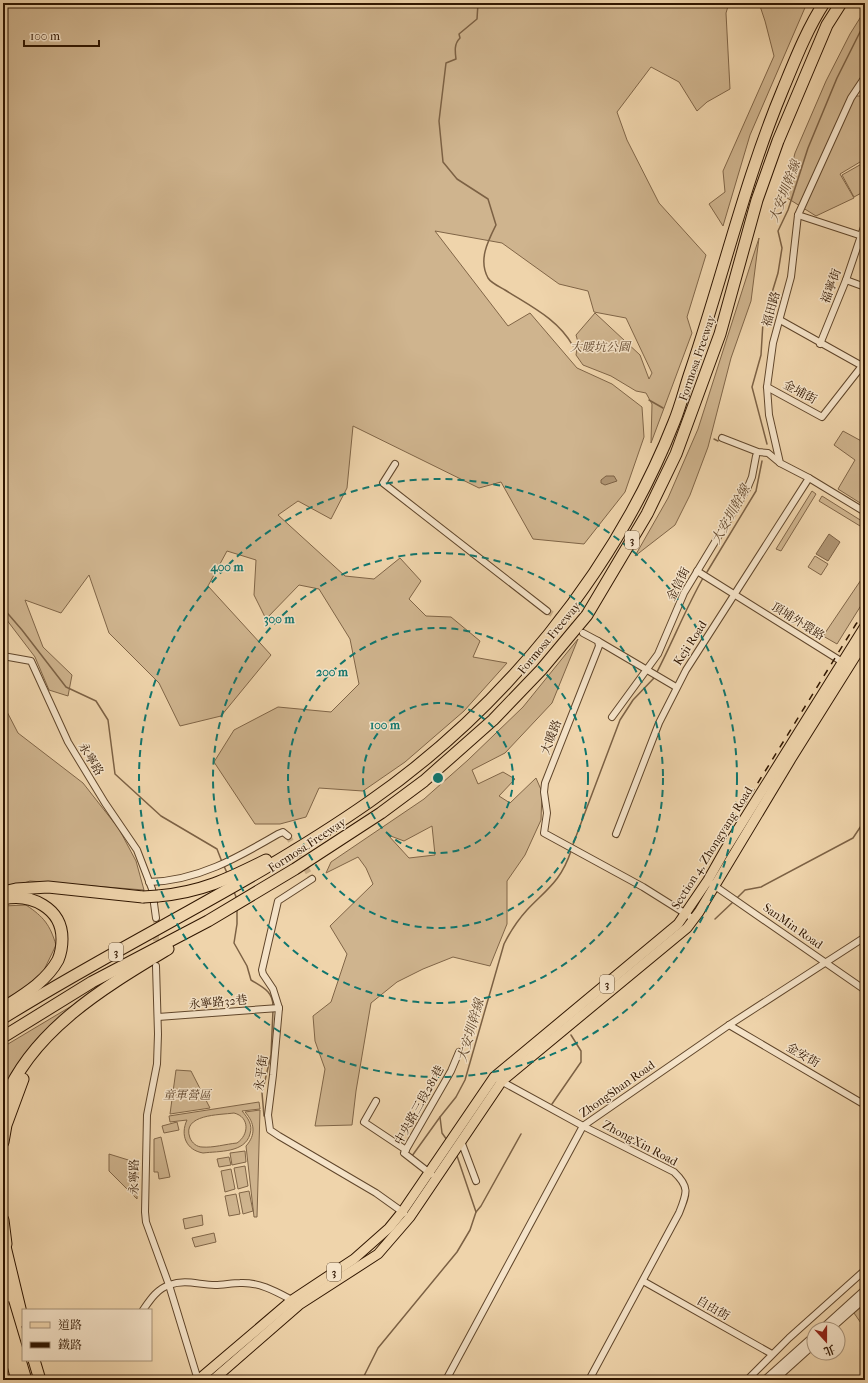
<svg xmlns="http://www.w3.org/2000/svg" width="868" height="1383" font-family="'IM FELL French Canon','Noto Serif TC',serif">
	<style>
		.green { fill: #cfb48e; stroke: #806547; fill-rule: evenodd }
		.water { fill: #ae9371; stroke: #7c6144 }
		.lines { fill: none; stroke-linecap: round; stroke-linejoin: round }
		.stream { stroke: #7c6144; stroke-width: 1.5 }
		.minor-tunnel { stroke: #c9ae89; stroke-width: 6; stroke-dasharray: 6 3; stroke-linecap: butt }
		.minor-casing { stroke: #60462b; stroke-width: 8 }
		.tertiary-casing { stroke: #60462b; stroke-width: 9 }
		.primary-casing { stroke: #301600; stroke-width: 11 }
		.motorway-casing { stroke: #301600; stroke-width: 13 }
		.minor { stroke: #f5e3c8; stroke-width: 6 }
		.tertiary { stroke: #f5e3c8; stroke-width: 7 }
		.primary { stroke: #efd4ab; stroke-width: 9 }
		.motorway { stroke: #efd4ab; stroke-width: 11 }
		.rail { stroke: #301600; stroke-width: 1.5; stroke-dasharray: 7 7; stroke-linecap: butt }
		.motorway-bridge-casing { stroke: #301600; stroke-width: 13; stroke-linecap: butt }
		.motorway-bridge { stroke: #efd4ab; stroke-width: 11 }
		.ring { fill: none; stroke: #0f766e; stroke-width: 2; stroke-dasharray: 7 5 }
		.labels { text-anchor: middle; stroke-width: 3; stroke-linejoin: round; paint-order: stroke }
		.shield { fill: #f5e3c8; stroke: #6b543c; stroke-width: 1 }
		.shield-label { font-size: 11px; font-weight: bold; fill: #301600 }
		.street-label { font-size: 12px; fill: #301600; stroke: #f5e3c8 }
		.park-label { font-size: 12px; font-style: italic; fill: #60452b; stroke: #f5e3c8 }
		.water-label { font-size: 13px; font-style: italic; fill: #62482d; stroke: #f5e3c8 }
		.centre { fill: #0f766e; stroke: #f5e3c8; stroke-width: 2 }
		.ring-label { font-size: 12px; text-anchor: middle; font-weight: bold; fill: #0f766e; stroke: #f5e3c8; stroke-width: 3; stroke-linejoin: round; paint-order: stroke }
	</style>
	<rect width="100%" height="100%" fill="#efd4ab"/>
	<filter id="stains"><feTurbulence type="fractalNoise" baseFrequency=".005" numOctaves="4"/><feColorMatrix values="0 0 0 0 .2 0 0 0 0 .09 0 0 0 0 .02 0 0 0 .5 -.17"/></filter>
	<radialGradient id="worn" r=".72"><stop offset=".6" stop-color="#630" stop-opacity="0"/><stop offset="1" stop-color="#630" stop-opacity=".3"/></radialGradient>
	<g class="green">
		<polygon points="3,3 729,3 726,13 730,89 707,102 697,111 679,82 651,67 617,112 627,140 659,203 706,255 687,317 692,333 651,443 652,404 646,393 636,391 611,376 583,365 576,355 578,342 576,335 595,313 640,355 649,379 652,373 626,318 594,312 588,291 559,284 502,243 435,231 508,326 530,313 577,368 612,384 642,407 644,437 625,492 584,544 533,539 501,482 479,488 353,426 347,488 331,519 298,501 278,515 345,576 374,579 400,558 421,581 409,599 426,616 451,617 480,641 473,657 507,663 464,711 405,762 363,791 319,788 306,817 280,824 255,824 214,762 234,730 278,707 331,712 359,684 350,639 319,589 299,585 266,619 254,595 256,560 227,551 208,586 271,655 221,716 180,726 159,683 109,633 89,575 61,613 25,600 43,647 72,675 68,696 49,690 35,657 3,615"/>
		<polygon points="759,3 807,3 750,135 723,226 709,204 725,192 723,171 774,56 765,21"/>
		<polygon points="865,10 865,84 855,96 865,96 865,159 840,174 854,198 816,216 784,196 795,153 826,81 850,34"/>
		<polygon points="865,162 865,191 854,197 842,175"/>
		<polygon points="759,238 751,301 731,358 708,447 690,495 675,525 635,556 668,498 698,429"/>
		<polygon points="843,431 865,443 865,506 838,489 855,460 834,445"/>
		<polygon points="812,491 816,494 781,551 776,549"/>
		<polygon points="822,496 865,523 865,529 819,501"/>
		<polygon points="815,556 828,564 821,575 808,567"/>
		<polygon points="865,574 865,599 837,644 823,636"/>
		<path d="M578,639L552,703L505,753L472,770L478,784L503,772L515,779L499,796L510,803L536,778L542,792L541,820L525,855L507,881V924L490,966L453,957L423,969L397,982L371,1003L356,1091L352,1125L315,1126L325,1069L315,1041L313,1016L331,1002L347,954L330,926L373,884L366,868L358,857L326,873L331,862L424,799L468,760L523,707ZM432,826L435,855L409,858L388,835L404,841Z"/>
		<polygon points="3,704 18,733 83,783 119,829 136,861 144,890 30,881 3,890"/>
		<path d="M26,905C44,917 50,925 56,945L44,970L31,983L3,1003V906Z"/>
		<polygon points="90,995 76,1006 3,1097 3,1047"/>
		<polygon points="176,1070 191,1071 210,1108 170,1114"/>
		<path d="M259,1102L260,1109L242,1111C248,1118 253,1125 250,1134C245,1153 219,1151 203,1153C186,1150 180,1135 187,1120L170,1122L169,1116ZM234,1113C250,1117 249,1135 237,1143C226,1144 213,1148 202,1147C197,1147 192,1143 190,1138C181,1114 220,1115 234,1113Z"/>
		<path d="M260,1110L257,1217H254L246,1146C256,1135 255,1123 245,1112Z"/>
		<polygon points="177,1122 179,1130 164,1133 162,1126"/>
		<polygon points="161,1137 170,1177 159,1179 158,1172 154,1172 154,1139"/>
		<polygon points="245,1151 246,1162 232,1165 230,1153"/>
		<polygon points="109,1154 138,1163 137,1199 109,1171"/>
		<polygon points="229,1157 231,1165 219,1167 217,1159"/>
		<polygon points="245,1166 248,1186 238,1189 234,1168"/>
		<polygon points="231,1169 235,1189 225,1192 221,1171"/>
		<polygon points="249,1191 253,1211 243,1214 239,1193"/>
		<polygon points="236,1194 240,1214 229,1216 225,1196"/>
		<polygon points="202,1215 203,1225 185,1229 183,1219"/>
		<polygon points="214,1233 216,1242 195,1247 192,1238"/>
		<polygon points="865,1303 865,1329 854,1313"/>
	</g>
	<g class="water">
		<polygon points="606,476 614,476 617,481 605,485 601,483 601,480"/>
		<polygon points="829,534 840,542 828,561 816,554"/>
	</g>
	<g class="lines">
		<g class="stream">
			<path d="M478,3L477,19L459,34L460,38C454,44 455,51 456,59L446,63L439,121L443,162L457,179L488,199L496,225C488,241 478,260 488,278C491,283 500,287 505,290C530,306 558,319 573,346"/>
			<polyline points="649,400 663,408"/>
			<polyline points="714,439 718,441"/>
			<polyline points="767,444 752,387 761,355 763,322 778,273 782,248 778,231 788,210 808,148 837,78 865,22"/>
			<polyline points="707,572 756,491 762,461"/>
			<polyline points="3,608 22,630 66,687 96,701 108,720 115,774 161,816 217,849 222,862"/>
			<path d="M657,672C673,641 686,608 703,578"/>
			<polyline points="572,847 620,720 633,700 654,678"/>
			<polyline points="224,866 227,873"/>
			<polyline points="234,892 237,899"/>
			<polyline points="737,898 745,890 761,887 853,838 865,820"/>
			<path d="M237,909V924L234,943L247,966L251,980C262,987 273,991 273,1006"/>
			<polyline points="715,919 733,902"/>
			<polyline points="552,1104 581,1062 581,1051 571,1035"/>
			<polyline points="264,1116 262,1093 271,1055 273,1010"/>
			<path d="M447,1140L442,1133L440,1117L456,1097L465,1080L504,944C510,932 517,921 527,910C547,889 561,881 571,851"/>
			<polyline points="412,1156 440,1117"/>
			<polyline points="476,1212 481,1206 521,1134"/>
			<polyline points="362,1380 378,1348 457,1252 470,1230 476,1212 456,1153"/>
		</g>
		<g class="minor-tunnel">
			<polyline points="547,611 578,630"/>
			<polyline points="288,836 312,879"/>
			<polyline points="156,950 156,918"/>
		</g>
		<g class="minor-casing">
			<g id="minor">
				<polyline points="865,77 851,98 798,215 791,277 773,343 767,387 769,415 780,463 809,478 865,512"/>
				<polyline points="798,215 865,237"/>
				<polyline points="846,280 865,287"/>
				<polyline points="780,320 864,367"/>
				<polyline points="820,344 846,280 865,224"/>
				<polyline points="767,387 822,417 865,362"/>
				<polyline points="722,438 758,452 768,453 780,463"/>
				<polyline points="395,464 383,483 547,611"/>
				<polyline points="697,571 844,663"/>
				<polyline points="583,633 598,641 599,646 545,783 544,792 547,813 544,833 643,887 694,919"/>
				<polyline points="598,641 676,687"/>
				<polyline points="3,656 31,661 68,742 105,803 137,850 152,889 156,918"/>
				<polyline points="612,717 658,654 684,593 747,489 752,477 756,456"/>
				<polyline points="616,834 659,723 686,670 809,478"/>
				<polyline points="312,879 278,901 262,970 263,974 273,989 279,1008 273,1075 268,1115 270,1130 279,1136 376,1193 404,1213"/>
				<path d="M149,882C197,881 237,858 278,834L283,832L288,836"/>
				<polyline points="712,884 865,990"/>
				<polyline points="156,966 158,1034 157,1064 147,1115 145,1212 146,1222 169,1285 198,1380"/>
				<polyline points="158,1017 279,1008"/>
				<polyline points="729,1025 865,1105"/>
				<path d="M499,1080L583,1126L674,1172C690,1187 687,1193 679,1213L589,1380"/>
				<polyline points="376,1101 364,1122 406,1150"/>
				<polyline points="461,1141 476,1181"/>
				<polyline points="431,1174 404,1153 451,1071 459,1052"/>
				<polyline points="643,1281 772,1354"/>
				<path d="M143,1310C150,1300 157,1289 169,1285C186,1279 199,1285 215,1285C223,1285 232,1283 240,1283C259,1282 275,1291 292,1300"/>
				<polyline points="446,1380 583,1126 729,1025 865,937"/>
				<polyline points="747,1380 789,1338 865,1270"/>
			</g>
		</g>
		<g class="tertiary-casing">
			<g id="tertiary">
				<polyline points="822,1329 865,1290"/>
				<polyline points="830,1329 865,1298"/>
				<polyline points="765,1380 814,1336"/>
				<polyline points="774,1380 814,1344"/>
			</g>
		</g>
		<g class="primary-casing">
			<g id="primary">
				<polyline points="198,1380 292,1300 354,1259 389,1228 402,1212 494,1077 678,924 708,880 725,850 865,626"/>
				<polyline points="213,1380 299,1305 378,1254 410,1217 502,1081 687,928 699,912 791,759 865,641"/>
			</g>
		</g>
		<g class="motorway-casing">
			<g id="motorway">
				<polyline points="3,892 16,889 48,887 143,897"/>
				<path d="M158,896C202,892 228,879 266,860"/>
				<path d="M3,899C31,893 62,908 62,939C62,946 61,953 58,960C46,982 23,995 3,1008"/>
				<path d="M3,1018C123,943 253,883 369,802C502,710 615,572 674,422C681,405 685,387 691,370C723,276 745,180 783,89C795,60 807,29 824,3"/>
				<polyline points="3,1037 92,982 208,921 295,869 381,813 424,781 493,720 541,670 587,615 647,514 676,454 720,334 757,200 778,141 827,25 841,3"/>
				<path d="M3,1104C30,1031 105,987 168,949"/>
				<polyline points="3,1142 6,1125 23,1079"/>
				<polyline points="3,1220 6,1244"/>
				<polyline points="3,1238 23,1321"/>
				<polyline points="3,1278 21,1347"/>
				<polyline points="3,1362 8,1380"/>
			</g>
		</g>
		<use href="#minor" class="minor"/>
		<use href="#tertiary" class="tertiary"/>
		<use href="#primary" class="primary"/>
		<use href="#motorway" class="motorway"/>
		<polyline class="rail" points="743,807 856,624 865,614"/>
		<g class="motorway-bridge-casing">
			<g id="motorway-bridge">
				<polyline points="143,897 158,896"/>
				<polyline points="3,1303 26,1380"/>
				<polyline points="6,1339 17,1380"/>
				<polyline points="34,1360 40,1380"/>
			</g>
		</g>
		<use href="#motorway-bridge" class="motorway-bridge"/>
	</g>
	<g class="ring">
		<circle cx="438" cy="778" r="75"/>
		<circle cx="438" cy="778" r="150"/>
		<circle cx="438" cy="778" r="225"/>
		<circle cx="438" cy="778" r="299"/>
	</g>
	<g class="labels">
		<g class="shield">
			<rect x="625" y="531" width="14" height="18" rx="3"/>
			<rect x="109" y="943" width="14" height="18" rx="3"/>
			<rect x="600" y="975" width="14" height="18" rx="3"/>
			<rect x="327" y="1263" width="14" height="18" rx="3"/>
		</g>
		<g class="shield-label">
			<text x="632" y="544">3</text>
			<text x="116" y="956">3</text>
			<text x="607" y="988">3</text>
			<text x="334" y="1276">3</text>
		</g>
		<g class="street-label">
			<text transform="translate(831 286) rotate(-70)" y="4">福寧街</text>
			<text transform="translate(771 309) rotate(-74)" y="4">福田路</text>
			<text transform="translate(697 358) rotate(-71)" y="4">Formosa Freeway</text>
			<text transform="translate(800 392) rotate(28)" y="4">金埔街</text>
			<text transform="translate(678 584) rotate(-63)" y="4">金信街</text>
			<text transform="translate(798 621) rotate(32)" y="4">頂埔外環路</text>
			<text transform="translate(549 638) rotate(-50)" y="4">Formosa Freeway</text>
			<text transform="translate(690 643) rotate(-57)" y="4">Keji Road</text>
			<text transform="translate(551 737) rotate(-69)" y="4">大暖路</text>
			<text transform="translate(91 759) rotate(59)" y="4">永寧路</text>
			<text transform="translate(307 845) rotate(-33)" y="4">Formosa Freeway</text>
			<text transform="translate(712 848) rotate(-58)" y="4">Section 4, Zhongyang Road</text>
			<text transform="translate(793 926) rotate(35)" y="4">SanMin Road</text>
			<text transform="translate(218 1002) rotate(-5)" y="4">永寧路32巷</text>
			<text transform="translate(803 1055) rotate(30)" y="4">金安街</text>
			<text transform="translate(261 1073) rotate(-82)" y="4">永平街</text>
			<text transform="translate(617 1089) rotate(-35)" y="4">ZhongShan Road</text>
			<text transform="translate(419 1105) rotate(-61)" y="4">中央路三段281巷</text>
			<text transform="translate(640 1143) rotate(28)" y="4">ZhongXin Road</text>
			<text transform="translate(134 1177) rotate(-89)" y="4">永寧路</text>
			<text transform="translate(713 1308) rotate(30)" y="4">自由街</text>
		</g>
		<g class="park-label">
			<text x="600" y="351">大暖坑公園</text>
			<text x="187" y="1099">童軍營區</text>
		</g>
		<g class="water-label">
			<text transform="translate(784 191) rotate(-69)" y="5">大安圳幹線</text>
			<text transform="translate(730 514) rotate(-61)" y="5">大安圳幹線</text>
			<text transform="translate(470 1030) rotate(-74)" y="5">大安圳幹線</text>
		</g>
	</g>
	<circle cx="438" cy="778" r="6" class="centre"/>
	<g class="ring-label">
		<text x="227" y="571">400 m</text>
		<text x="279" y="623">300 m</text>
		<text x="332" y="676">200 m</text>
		<text x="385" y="729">100 m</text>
	</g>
	<rect width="868" height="1383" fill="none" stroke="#efd4ab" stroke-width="16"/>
	<rect x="4" y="4" width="860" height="1375" fill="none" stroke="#301600" stroke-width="2"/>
	<rect x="8" y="8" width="852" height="1367" fill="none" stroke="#301600"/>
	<rect x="22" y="1309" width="130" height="52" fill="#f5e3c8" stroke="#a69178"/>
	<rect x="30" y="1322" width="20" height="6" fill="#efd4ab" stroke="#a69178"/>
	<text x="58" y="1329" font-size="12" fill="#301600">道路</text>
	<rect x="30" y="1342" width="20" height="6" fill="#301600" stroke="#a69178"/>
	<text x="58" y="1349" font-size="12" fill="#301600">鐵路</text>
	<g transform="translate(826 1341) rotate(159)"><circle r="19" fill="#f5e3c8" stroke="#a69178"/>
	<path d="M0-3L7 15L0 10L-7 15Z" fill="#8f2418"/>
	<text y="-6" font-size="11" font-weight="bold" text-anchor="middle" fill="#301600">北</text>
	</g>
	<path d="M24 40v6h75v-6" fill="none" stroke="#301600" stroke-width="2"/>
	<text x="30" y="40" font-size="12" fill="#301600" stroke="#f5e3c8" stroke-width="3" paint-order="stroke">100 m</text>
	<rect width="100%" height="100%" filter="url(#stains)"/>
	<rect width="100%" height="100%" fill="url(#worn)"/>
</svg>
